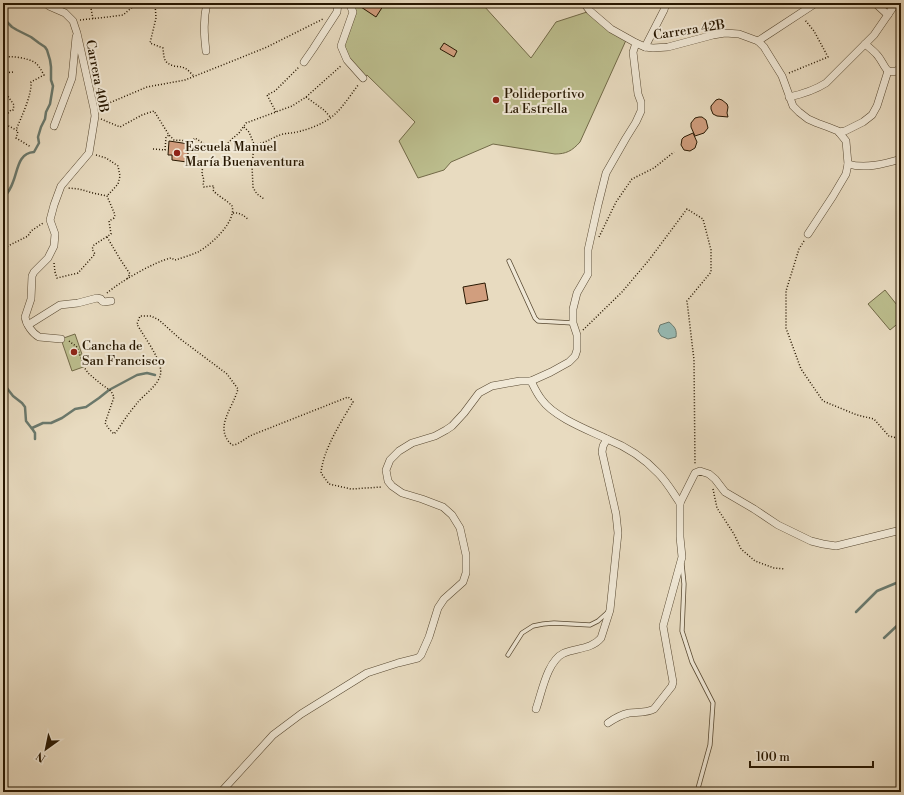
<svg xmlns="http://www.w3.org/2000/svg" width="904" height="795" font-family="'Libre Bodoni',serif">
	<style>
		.green { fill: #bcbe8e; stroke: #726a48 }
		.water { fill: #97bbb5; stroke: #6a796d }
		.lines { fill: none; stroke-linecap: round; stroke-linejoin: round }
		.stream { stroke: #6a796d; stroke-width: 2.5 }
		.building { fill: #d19e7e; stroke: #271701 }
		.lane-casing { stroke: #574831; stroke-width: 5 }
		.street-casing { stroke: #574831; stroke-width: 8 }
		.path { stroke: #271701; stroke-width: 1.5; stroke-dasharray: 1 2; stroke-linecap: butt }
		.lane { stroke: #f0e8d6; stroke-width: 3.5 }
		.street { stroke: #f0e8d6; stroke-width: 7 }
		.poi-dot { fill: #8f2418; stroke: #f0e8d6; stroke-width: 1.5 }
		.labels { text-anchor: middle; stroke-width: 4; stroke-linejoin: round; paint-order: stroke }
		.street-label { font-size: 13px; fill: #271701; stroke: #f0e8d6 }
		.poi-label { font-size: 13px; fill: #271701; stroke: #f0e8d6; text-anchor: start }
	</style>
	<rect width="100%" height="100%" fill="#e8dbc0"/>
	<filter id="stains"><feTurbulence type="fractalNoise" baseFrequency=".005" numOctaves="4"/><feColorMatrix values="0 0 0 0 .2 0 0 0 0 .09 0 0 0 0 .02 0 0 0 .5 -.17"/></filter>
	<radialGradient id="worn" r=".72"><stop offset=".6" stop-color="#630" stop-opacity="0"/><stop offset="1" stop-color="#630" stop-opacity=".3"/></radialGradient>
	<g class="green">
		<path d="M349,3H474L476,4L484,6L531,58L556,22L590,11L627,38L580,142C572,151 566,154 555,154L493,144L451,162L444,170L418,178L399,141L415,122L367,75L363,78L341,46L352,12Z"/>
		<polygon points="885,290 901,310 901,321 890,330 868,304"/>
		<polygon points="75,334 86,366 72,371 61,339"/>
	</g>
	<path class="water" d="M669,322C675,327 677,330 676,337L668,339L661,336L658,331L660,325Z"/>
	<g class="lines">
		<g class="stream">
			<path d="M3,18L12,27L17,30L31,37L39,43L45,47L47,50L50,60L51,67V80L53,86L50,104L46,112L45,119L41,127L38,137L39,143L34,152C18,153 18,170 13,182C11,188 7,194 3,199"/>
			<polyline points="3,383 13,396 22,403 25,407 26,421 33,430 35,433 35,439"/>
			<polyline points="32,428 43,423 51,423 62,418 75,409 86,407 99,398 109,390 137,375 147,373 155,375"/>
			<polyline points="856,612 877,591 901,581"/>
			<polyline points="884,638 901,622"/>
		</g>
	</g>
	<g class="building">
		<polygon points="355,3 385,3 376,17"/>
		<polygon points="444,43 457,51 454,57 440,49"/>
		<polygon points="719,99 722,100 727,104 728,107 727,113 728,117 717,116 713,114 711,109 711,106 716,100"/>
		<polygon points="699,117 702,117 706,120 708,128 704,133 695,136 691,127 691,123 695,118"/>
		<polygon points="693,133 697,142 695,148 690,151 684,150 681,145 682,139 684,137"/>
		<polygon points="169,141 189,144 187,162 172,160 172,155 168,155"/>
		<polygon points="485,283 488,300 466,304 463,287"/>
	</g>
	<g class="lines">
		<g class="lane-casing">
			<g id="lane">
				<polyline points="509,261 535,318 538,321 573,323"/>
				<polyline points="682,564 684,584 682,631 692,662 713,703 710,745 697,792"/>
				<polyline points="508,655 522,633 533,626 543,624 554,623 590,625 598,621 608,612"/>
			</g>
		</g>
		<g class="street-casing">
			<g id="street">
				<path d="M46,3L49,6L65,13L73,21L77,33L94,109L95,116L89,153L61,186L54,205L50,220L55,234L54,246L48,258L34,272L32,276L31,299L25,317C26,324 32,333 39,337L61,339"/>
				<polyline points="349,3 353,12 341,46 347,60 363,78"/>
				<polyline points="584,3 590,11 611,29 636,43 645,47 653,48 668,47 713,35 725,33 739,34 758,41 764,47 782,76 793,106 799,112 808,119 817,123 828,127 838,131 846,141 848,164 846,174 833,196 808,234"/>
				<polyline points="875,3 888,15"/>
				<polyline points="758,41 816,3"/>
				<path d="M865,44C870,48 875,52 878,56C882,61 884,67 888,71"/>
				<polyline points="645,47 664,10 666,3"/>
				<path d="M206,51C204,34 203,20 207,3"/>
				<polyline points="304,62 313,49 337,12 338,3"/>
				<path d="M789,97C803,94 815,90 826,83L874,35L896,3"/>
				<polyline points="54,126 72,78 76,37"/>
				<path d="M839,132L845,131L863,122L872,115L877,106L888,71C894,72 897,72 901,67"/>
				<path d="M848,164C865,169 884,164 901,159"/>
				<polyline points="28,325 60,305 78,303 97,298 101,299 102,301 104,302 111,301"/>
				<path d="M531,381C534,387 537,394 542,400C554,417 588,430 607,439L603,446L602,452L616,514L618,533L610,610L601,638C592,649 576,648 564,653C547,661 542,692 536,709"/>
				<path d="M607,439C627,447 643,457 658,473C667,482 673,493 680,503"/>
				<path d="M608,723C615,718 620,715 629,713C637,712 647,713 654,709L672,686L673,682L663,626L682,557L680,537V503L695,473L700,471L709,474L715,479L725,492L754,509L778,525L811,541L823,544L836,546L901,530"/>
				<polyline points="221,792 273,735 301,714 367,673 398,663 418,658 421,655 429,637 438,608 444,599 463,582 466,573 466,555 460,528 452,515 443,507 422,499 402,493 392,486 388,481 386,470 390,460 399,451 412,443 435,436 446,430 452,426 464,413 479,393 492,386 520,381 531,381 551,372 569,362 575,356 577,350 577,335 573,323 573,309 577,293 588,274 588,250 598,205 606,173 626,138 636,122 641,111 641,102 638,94 633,52 636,43"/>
			</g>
		</g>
		<g class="path">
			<polyline points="90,3 93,19"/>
			<path d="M155,3L156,18L150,43L163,48C164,57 163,63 174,66C177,67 181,66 184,68C188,69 191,74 194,76"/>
			<polyline points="157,3 167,5 170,3"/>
			<polyline points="80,20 108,17 123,15 136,4 144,3"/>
			<path d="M3,58C10,55 27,58 34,62C39,65 41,70 44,75L31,82C32,95 21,118 16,130"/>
			<polyline points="3,73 14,72"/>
			<polyline points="789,73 828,57 814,31 805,20"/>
			<polyline points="3,89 14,105 13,110 11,110 3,119"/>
			<polyline points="306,97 324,110 331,118"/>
			<polyline points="102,106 147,87 185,80 230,62 267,47 323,19"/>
			<polyline points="276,112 267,95 275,91 299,67"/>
			<polyline points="101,119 120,127 142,115 154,111 169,135 174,140 192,141 195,138 215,151 219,151 222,147 226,145 233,138 239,133 246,123 292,106 306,97 342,65"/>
			<polyline points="3,123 18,131 16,138 31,147"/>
			<polyline points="244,127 249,132 254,144 252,166 253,187 255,191 257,194 264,199"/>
			<path d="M254,144C266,144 272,137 283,134C289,133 295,133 301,131C312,128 325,123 334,115C344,106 351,94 359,84"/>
			<polyline points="153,149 165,150 166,137 169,135"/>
			<polyline points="96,155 106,158 118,166 120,176 118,184 107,196"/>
			<path d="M233,213C240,212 244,216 249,220"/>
			<polyline points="107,237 120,259 130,274 127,279"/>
			<polyline points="599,237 616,202 632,179 654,168 674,152"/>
			<polyline points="804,241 799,249 786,291 786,328 801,369 823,401 857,415 874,419 889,436 901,439"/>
			<polyline points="3,254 6,247 28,236 31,231 43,223"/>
			<polyline points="54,263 55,272 57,278 78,273 95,254 92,249 94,245 111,234 109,221 114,218 115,215 107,196 93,193 79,189 68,188"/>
			<path d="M107,293C121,281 154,262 171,258L175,260C182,258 191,255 198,252C211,245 237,221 232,206C227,200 216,195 213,190L214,186H212L204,187L203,183L204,180L202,174L203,162L188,156L189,142"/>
			<polyline points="899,307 901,307"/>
			<polyline points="583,330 622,292 649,260 687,209 703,219 711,250 711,272 687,301 694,360 695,464"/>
			<path d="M69,341L77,347L84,367L88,373L101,384L111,391L114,397L105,423L109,429L114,434C119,429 121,424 125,419C129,413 134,407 138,402C145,394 157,386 160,376C165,363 143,336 137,324L140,316H151L159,320L179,338L227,374L238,389C233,408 213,428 232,445C239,445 245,438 252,435L348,397L351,399L353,402C341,422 323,450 321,473L329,484L351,489L382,487"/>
			<polyline points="713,489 717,508 734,534 741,549 755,561 774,568 785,569"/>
		</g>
		<use href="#lane" class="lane"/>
		<use href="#street" class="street"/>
	</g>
	<g class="poi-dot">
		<circle cx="496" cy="100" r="4"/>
		<circle cx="177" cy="153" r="4"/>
		<circle cx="74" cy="352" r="4"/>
	</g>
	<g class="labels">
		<g class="street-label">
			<text transform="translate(689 29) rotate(-9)" y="5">Carrera 42B</text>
			<text transform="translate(98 76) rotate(79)" y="5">Carrera 40B</text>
		</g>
		<g class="poi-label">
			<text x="504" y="98">Polideportivo<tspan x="504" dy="15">La Estrella</tspan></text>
			<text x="185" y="151">Escuela Manuel<tspan x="185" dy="15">María Buenaventura</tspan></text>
			<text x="82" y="350">Cancha de<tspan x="82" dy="15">San Francisco</tspan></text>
		</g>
	</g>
	<rect width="904" height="795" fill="none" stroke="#e8dbc0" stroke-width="16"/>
	<rect x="4" y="4" width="896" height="787" fill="none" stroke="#271701" stroke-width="2"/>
	<rect x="8" y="8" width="888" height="779" fill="none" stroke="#271701"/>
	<g transform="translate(46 749) rotate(213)" stroke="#f0e8d6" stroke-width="3" paint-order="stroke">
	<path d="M0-3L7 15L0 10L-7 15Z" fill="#271701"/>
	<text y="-6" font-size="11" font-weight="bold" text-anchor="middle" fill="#271701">N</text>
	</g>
	<path d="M750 761v6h123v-6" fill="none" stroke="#271701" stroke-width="2"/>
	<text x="756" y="761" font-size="12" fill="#271701" stroke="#f0e8d6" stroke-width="3" paint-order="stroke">100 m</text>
	<rect width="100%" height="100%" filter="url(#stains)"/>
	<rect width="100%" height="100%" fill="url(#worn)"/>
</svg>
